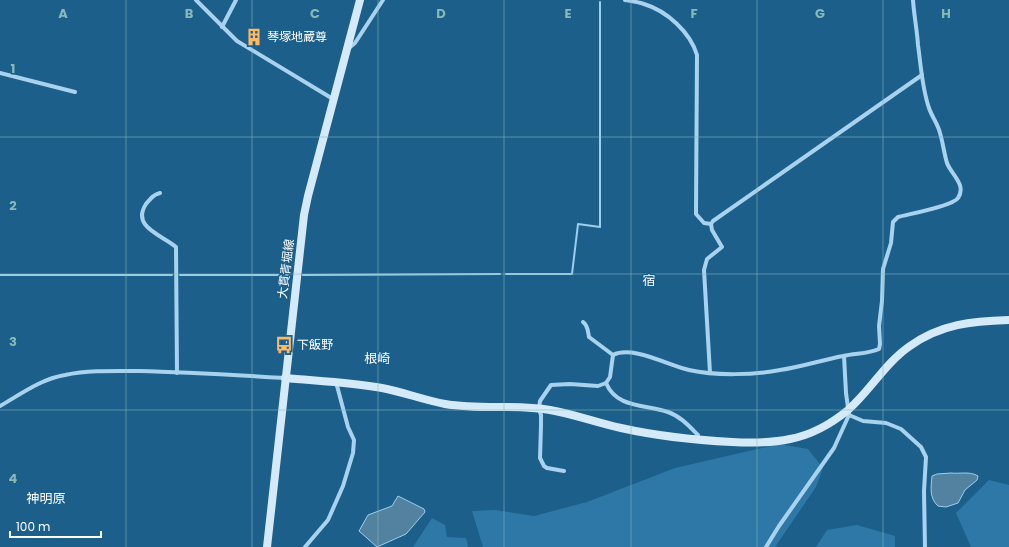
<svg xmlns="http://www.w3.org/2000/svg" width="1009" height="547" font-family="Poppins,'Noto Sans JP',sans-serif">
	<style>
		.green { fill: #2d78a7 }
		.water { fill: #5382a1; stroke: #9ccfee }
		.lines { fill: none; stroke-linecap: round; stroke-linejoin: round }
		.stream { stroke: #9ccfee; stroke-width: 2 }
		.street { stroke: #a8d2ed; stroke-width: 4 }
		.secondary { stroke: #d5eaf9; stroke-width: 8 }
		.grid { fill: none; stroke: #87bab6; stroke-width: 1; stroke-opacity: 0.55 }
		.labels { text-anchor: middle; stroke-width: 3; stroke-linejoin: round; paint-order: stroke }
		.poi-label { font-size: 12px; fill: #fff; stroke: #1c5f8b; text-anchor: start }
		.street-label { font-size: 12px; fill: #fff; stroke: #1c5f8b }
		.neighbourhood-label { font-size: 13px; fill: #fff; stroke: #1c5f8b }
		.grid-label { font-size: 13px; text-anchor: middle; font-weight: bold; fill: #87bab6; stroke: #1c5f8b; stroke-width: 3; stroke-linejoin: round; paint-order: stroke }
	</style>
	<rect width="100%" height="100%" fill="#1c5f8b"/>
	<g class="green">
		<polygon points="779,444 808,449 823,468 816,487 775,547 483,547 472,511 495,510 534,516 587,502 675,468"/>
		<polygon points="989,480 1009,485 1009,547 971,547 956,513"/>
		<polygon points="432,518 445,525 447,537 466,538 468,545 467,547 413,547"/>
		<polygon points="857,525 895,536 895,547 816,547 827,530"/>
	</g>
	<g class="water">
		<path d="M951,473C960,474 970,471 978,476L977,480L965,490L958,503L946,507L938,506C929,498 931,487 932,476L937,474Z"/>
		<polygon points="398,496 424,509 425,512 406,534 377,547 359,531 368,515 392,506"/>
	</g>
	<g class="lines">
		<g class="stream">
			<polyline points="506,274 572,274 578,224 600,227 600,2"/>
			<polyline points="0,275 172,275"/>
			<polyline points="180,275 290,275"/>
			<polyline points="303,275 500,274"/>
		</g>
		<g class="street">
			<polyline points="196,0 237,41 333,99"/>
			<path d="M625,0C631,1 638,2 644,4C667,11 690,32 697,55L696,214L704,223L711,224"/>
			<polyline points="222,27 236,0"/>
			<polyline points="349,48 355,43 383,0"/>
			<polyline points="0,73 75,92"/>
			<path d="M160,193C153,195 151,198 146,204C131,227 162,235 176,247L177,373"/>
			<polyline points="711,224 713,221 922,75"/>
			<path d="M583,322C588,325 588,332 589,337L613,355"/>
			<polyline points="710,373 704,270 707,259 722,247 712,230 711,224"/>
			<path d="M606,383C617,409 646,404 668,412C680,416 689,426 698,435L696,440"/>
			<path d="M0,406C21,394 41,379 65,375C89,370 115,371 139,371C187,372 236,375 285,378"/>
			<polyline points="849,415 863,421 886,423 901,429 921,447 926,457 924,491 925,547"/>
			<path d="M564,471L547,468L544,466L540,458L541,426V415L539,409L540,401L551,385L570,384L598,386L606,383L610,377L613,355C633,345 669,366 689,370C715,376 755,375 780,370C801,367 822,360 843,356C855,353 868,354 879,349L880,344L879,326L882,301L883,269L891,243L893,222L898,217C909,214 953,206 958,198C967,185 951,174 947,163C944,153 943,143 940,133C938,124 932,117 929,108C922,88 921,66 918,45C917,30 914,15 913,0"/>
			<polyline points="305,547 328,520 343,486 353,453 354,440 348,427 336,382"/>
			<polyline points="766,547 779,526 834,448 849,415 846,393 844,356"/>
		</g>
		<g class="secondary">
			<path d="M285,378C318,381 350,382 382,388C403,392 424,400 445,404C480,410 515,404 550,410C574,414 597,423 621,428C657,436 694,440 732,442C751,443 771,443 790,439C811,435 831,424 848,410C870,391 885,363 910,346C941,324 972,321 1009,320"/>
			<polyline points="267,547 304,215 308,196 360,0"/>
		</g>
	</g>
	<path class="grid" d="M126,0V547M252,0V547M378,0V547M504,0V547M631,0V547M757,0V547M883,0V547M0,137H1009M0,274H1009M0,410H1009"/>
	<defs>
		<g id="building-bare" transform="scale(1.38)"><path d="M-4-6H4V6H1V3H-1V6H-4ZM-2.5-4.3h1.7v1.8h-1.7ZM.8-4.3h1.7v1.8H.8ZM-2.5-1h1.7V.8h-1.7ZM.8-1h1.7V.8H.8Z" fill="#fdb966" stroke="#1c5f8b" stroke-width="2.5" paint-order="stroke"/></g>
		<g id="bus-bare" transform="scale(1.38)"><path d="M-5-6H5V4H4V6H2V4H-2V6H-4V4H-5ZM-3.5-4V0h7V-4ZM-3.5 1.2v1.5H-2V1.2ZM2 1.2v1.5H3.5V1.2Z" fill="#fdb966" stroke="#1c5f8b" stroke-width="2.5" paint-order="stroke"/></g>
	</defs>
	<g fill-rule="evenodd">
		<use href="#building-bare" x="254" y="37"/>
		<use href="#bus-bare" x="284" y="345"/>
	</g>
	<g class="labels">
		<g class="poi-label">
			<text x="267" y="41">琴塚地蔵尊</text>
			<text x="297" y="349">下飯野</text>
		</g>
		<g class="street-label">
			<text transform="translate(286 269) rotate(-83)" y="4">大貫青堀線</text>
		</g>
		<g class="neighbourhood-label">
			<text x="649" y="285">宿</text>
			<text x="377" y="363">根崎</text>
			<text x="46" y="503">神明原</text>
		</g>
	</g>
	<g class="grid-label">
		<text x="63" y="18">A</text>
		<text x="189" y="18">B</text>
		<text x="315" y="18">C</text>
		<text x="441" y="18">D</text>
		<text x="568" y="18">E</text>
		<text x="694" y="18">F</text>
		<text x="820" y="18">G</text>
		<text x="946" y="18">H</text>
		<text x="13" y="73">1</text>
		<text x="13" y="210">2</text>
		<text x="13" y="346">3</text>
		<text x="13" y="483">4</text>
	</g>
	<path d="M10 531v6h91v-6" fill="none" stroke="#ffffff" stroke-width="2"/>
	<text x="16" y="531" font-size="12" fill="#ffffff" stroke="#1c5f8b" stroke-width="3" paint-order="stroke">100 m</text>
</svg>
